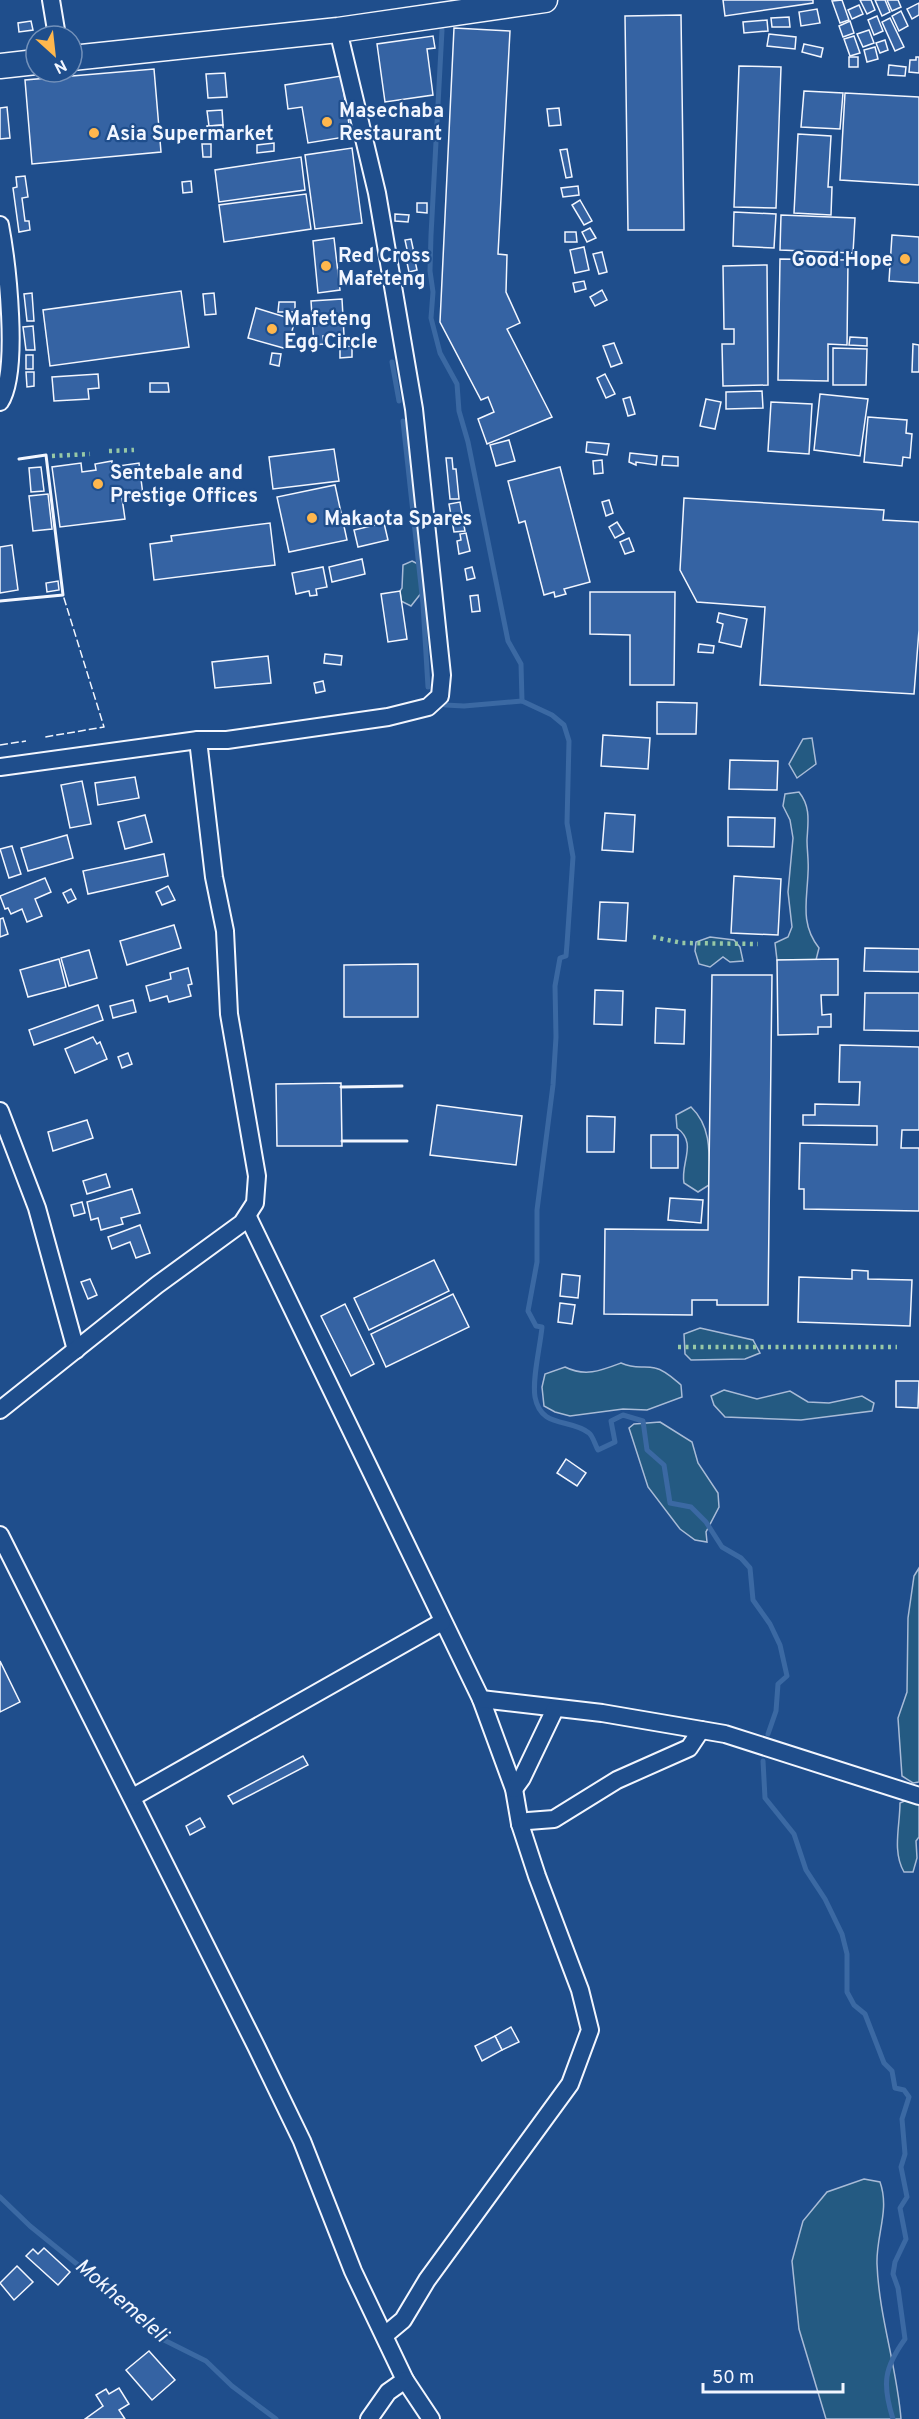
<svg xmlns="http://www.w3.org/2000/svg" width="919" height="2419" font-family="Overpass,sans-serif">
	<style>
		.green { fill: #245a82; stroke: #a8bbd7; stroke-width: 1.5 }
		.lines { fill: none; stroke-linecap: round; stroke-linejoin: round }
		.stream { stroke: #3b69a3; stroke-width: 5 }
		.building { fill: #3563a3; stroke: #f2f6ff; stroke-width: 1.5 }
		.minor-casing { stroke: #f2f6ff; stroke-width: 20 }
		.secondary-casing { stroke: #f2f6ff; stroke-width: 27 }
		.minor { stroke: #1f4e8c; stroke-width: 16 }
		.secondary { stroke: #1f4e8c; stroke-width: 24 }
		.hedge { stroke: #97c8a6; stroke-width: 4.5; stroke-dasharray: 3 4.5; stroke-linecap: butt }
		.fence { stroke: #f2f6ff; stroke-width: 1.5; stroke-dasharray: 8 3; stroke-linecap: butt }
		.wall { stroke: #f2f6ff; stroke-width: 3 }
		.poi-dot { fill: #ffb74d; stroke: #1f4e8c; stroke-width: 2 }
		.labels { text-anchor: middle; stroke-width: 4.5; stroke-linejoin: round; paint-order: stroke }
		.poi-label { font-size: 20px; font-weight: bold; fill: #f2f6ff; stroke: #1f4e8c; text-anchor: start }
		.water-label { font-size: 21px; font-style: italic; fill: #f2f6ff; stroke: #1f4e8c }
	</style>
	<rect width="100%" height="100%" fill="#1f4e8c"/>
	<g class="green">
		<polygon points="412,561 418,564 422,592 411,606 401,601 400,591 402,588 403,565"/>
		<polygon points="812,738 816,764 797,778 789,764 803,739"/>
		<path d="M799,792C811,807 808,822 807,840C807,851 809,862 808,873C807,901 800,924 819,948L816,960H777L775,943L788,937L792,927L788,892L793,838L790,820L783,806L785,794Z"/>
		<polygon points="710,937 734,940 740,947 743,961 730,962 723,957 710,967 699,964 695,951 696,942"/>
		<path d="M691,1107C713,1128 709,1157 709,1185L698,1192L684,1183C680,1163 698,1143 677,1128L676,1115Z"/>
		<polygon points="700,1328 753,1340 760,1353 745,1359 691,1360 685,1354 684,1334"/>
		<path d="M621,1363C637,1370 643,1365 655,1368C665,1370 674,1379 681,1385L682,1397L647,1410L623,1409L570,1416L555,1412L544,1406L542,1387L545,1374L565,1367C585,1377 600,1371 621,1363Z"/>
		<polygon points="724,1390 757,1399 790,1391 808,1402 829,1403 862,1396 874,1403 872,1411 801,1420 725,1417 714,1405 711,1396"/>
		<polygon points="660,1422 692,1442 698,1463 718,1493 719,1507 706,1532 707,1542 695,1540 680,1529 648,1487 629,1428 634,1424"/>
		<polygon points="919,1568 919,1782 913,1783 902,1776 898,1718 907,1692 908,1618 914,1576"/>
		<path d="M909,1799L919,1802V1837L916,1841L917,1858L913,1872H904C892,1851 900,1826 900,1803Z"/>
		<path d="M864,2179L880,2182C890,2210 876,2235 877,2264C879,2317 897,2367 901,2419H826L799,2329L792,2261L803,2221L827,2192Z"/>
	</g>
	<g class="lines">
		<g class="stream">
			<path d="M442,30L431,235L430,271L433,292L431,318L440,353L457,384L459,411L468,442L508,641L521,664L522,701L552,715L564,725L569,741L567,823L573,857L567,944L566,956L560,958L555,986L556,1037L553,1085L537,1210V1262L528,1311L536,1326L542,1327C540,1348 532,1379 535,1397C541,1429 570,1418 589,1433C593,1436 595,1445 598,1450L615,1442L611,1421L623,1415L643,1421L647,1450L664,1465L670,1503L691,1507L706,1522L722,1547L741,1558L750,1568L753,1600L770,1624L780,1645L787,1676L778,1684L776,1711L768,1734"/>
			<polyline points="392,362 399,401"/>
			<polyline points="403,421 423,604 428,687"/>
			<polyline points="445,705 464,706 522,701"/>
			<path d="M763,1761L765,1798L794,1834L806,1870L825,1899L842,1934L847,1954V1992L854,2005L865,2014L884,2063L892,2071L895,2088L904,2090L909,2097L902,2119L905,2154L901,2167L907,2197L900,2208L906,2239L895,2262L893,2274L898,2288L905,2339C884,2368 882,2384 893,2419"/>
			<polyline points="0,2197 30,2226 146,2320 160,2338 206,2361 232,2386 276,2419"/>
		</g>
	</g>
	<g class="building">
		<polygon points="723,0 813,0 813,3 725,16"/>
		<polygon points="842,0 849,20 840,23 832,1"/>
		<polygon points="860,0 871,0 875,10 867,14"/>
		<polygon points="875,0 885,0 890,12 882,16"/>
		<polygon points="887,0 898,0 901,7 892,11"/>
		<polygon points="919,3 919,15 912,19 907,9"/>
		<polygon points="859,5 863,14 852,19 848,10"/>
		<polygon points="817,9 820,23 801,26 799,12"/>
		<polygon points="901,11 908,26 899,31 892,16"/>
		<polygon points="681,15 684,230 628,230 625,16"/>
		<polygon points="877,16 883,31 874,35 868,20"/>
		<polygon points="789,17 790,27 772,27 771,18"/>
		<polygon points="890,18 904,47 895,51 882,22"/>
		<polygon points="767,20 768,31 744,33 743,22"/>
		<polygon points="31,21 33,30 19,32 18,23"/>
		<polygon points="850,21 854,33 843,37 839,26"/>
		<polygon points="454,28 510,31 498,254 507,255 506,292 520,323 507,329 552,417 487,444 478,419 494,412 488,397 481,400 440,322"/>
		<polygon points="869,30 874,43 863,47 857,34"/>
		<polygon points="769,34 796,37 795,49 767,46"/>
		<polygon points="433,36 435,48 427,49 433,95 385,102 377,44"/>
		<polygon points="854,36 860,53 850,56 844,39"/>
		<polygon points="885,40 888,50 880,53 876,43"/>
		<polygon points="804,44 823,48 821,57 802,52"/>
		<polygon points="875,47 878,59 867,62 864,50"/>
		<rect x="849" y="57" width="9" height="10"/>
		<polygon points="916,57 919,57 919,73 909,72 910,60 916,60"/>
		<polygon points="889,65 906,67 905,76 888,75"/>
		<polygon points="739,66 781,67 776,208 734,207"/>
		<polygon points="154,69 161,152 32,164 25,80"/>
		<polygon points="225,73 227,97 208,98 206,74"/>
		<polygon points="341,76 351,136 308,143 302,107 288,109 285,85"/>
		<polygon points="804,91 843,93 840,129 801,127"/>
		<polygon points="845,93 919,97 919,185 840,180"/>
		<polygon points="7,107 10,138 0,139 0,108"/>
		<polygon points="559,108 561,125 549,126 547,109"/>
		<polygon points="222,110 223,125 209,126 207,111"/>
		<polygon points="223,125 223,136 208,137 207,126"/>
		<polygon points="798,134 831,136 828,187 832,187 831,215 794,213"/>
		<polygon points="274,143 274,151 257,153 257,145"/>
		<polygon points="202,144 211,144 211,157 203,157"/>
		<polygon points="352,148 362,223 315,229 305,155"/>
		<polygon points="567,149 572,177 566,178 560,150"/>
		<polygon points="301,157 305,190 219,202 215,170"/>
		<polygon points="25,176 28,197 22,198 25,221 29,221 30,230 19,232 13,188 17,187 16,177"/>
		<polygon points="191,181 192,192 183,193 182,182"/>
		<polygon points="578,186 579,195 563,197 561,188"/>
		<polygon points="306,194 311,229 224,242 219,205"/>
		<polygon points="580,200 592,221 584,225 572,205"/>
		<polygon points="417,203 427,203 427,213 417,212"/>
		<polygon points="734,212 776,214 774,248 733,246"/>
		<polygon points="395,214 409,215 408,222 395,221"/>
		<polygon points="781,215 855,218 853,253 780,250"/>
		<polygon points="590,228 596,238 587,242 582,232"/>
		<polygon points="565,232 576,232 577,242 565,242"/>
		<polygon points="892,235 919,237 919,283 889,281"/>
		<polygon points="334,238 340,290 318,293 313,241"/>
		<polygon points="411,239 414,253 408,254 405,240"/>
		<polygon points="584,247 589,270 575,273 570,250"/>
		<polygon points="602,252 607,272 599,274 593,254"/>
		<polygon points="414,256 417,270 409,272 406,258"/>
		<polygon points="780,259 848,260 847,345 828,344 828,381 778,380"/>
		<polygon points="767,265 768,385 723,386 722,344 734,344 734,329 724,329 723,266"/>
		<polygon points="584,281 586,289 575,292 573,283"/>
		<polygon points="602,290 607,300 595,306 590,297"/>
		<polygon points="181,291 189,347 50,366 43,310"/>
		<polygon points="32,293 34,321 27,321 24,294"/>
		<polygon points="214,293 216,314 205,315 203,294"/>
		<polygon points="342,299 344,335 323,336 324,344 314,345 311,301"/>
		<polygon points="279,302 295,302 295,312 278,312"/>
		<polygon points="256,308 295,320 287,349 248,338"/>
		<polygon points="33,326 35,350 26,350 23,327"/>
		<polygon points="850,337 867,338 867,346 849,345"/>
		<polygon points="614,343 622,363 611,367 603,346"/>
		<polygon points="913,344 919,345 919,372 912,372"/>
		<polygon points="352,346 352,357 340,358 340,347"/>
		<polygon points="833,348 867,349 866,385 833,385"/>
		<polygon points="272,353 281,354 279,366 270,364"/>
		<rect x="26" y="355" width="7" height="14"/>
		<polygon points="26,372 34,372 34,386 27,387"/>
		<polygon points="98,374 99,388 88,389 89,399 54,401 52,377"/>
		<polygon points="605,374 615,394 606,398 597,378"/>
		<polygon points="150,383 168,383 169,392 150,392"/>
		<polygon points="762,391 763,408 726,409 726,392"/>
		<polygon points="820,394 868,399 860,456 814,450"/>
		<polygon points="630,397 635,414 628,416 623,399"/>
		<polygon points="706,399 721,402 715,429 700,426"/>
		<polygon points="771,402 812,404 809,454 768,451"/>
		<polygon points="868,417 907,420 906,433 912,434 910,458 903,457 902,466 864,462"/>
		<polygon points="509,440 515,461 496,466 490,445"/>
		<polygon points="587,442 609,444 607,455 586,452"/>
		<polygon points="334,449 339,481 273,489 269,457"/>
		<polygon points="630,453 657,456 656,465 636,462 636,465 629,462"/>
		<polygon points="663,456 678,457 678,466 662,465"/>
		<polygon points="446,458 452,458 453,469 456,469 459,499 450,499"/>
		<polygon points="602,460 603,473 594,474 593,461"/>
		<polygon points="112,461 112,467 139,463 143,495 122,498 125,519 60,527 52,467 81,463 82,472 96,470 95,464"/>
		<polygon points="41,467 44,491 31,492 29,468"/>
		<polygon points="560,467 590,582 564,589 566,594 555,597 554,592 544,595 525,521 519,523 508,481"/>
		<polygon points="335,485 347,540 289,552 277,497"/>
		<polygon points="48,494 52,529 33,531 29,496"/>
		<polygon points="684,498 884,510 883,520 919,522 919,630 914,694 760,685 765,607 697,602 680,570"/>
		<polygon points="609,500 613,513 606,516 602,502"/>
		<polygon points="460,502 465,531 454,532 449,504"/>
		<polygon points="617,522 624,533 615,538 609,527"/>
		<polygon points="270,523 275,565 154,580 150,544 172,541 171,536"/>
		<polygon points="384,523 388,540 358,547 354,530"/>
		<polygon points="466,533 470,551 459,554 457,541 461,540 460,534"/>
		<polygon points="629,538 634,551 625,554 620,542"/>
		<polygon points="12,545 18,590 0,593 0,547"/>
		<polygon points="362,559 365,574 332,582 329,567"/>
		<polygon points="323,567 327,587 316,589 317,595 310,596 309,591 296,594 292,573"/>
		<polygon points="472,567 475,578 467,580 465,569"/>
		<polygon points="58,581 59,590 47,592 46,583"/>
		<polygon points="400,591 407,639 388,642 381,594"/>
		<polygon points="590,592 675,592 674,685 630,685 630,635 590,634"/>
		<polygon points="478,595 480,611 472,612 470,596"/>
		<polygon points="719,613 747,619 741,647 719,642 723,624 717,622"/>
		<polygon points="699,644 714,646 713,653 698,652"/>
		<polygon points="325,654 342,656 341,665 324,663"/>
		<polygon points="268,656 271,683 215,688 212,662"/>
		<polygon points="323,681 325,691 316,693 314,683"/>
		<polygon points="657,702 697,703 696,734 657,734"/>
		<polygon points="603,735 650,738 648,769 601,766"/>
		<polygon points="730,760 778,761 777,790 729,789"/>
		<polygon points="135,777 139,798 98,805 95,783"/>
		<polygon points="82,781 91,824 70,828 61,785"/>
		<polygon points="605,813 635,815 633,852 602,850"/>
		<polygon points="145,815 152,842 125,849 118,822"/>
		<polygon points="728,817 775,818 774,847 728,846"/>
		<polygon points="67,835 73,858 28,871 21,848"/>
		<polygon points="12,846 21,874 9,878 0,849"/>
		<polygon points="164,854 168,876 88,894 83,871"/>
		<polygon points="734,876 781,879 778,935 731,933"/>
		<polygon points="45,878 51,892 35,899 42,916 27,922 22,909 11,914 8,908 5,909 0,896"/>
		<polygon points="168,886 175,900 162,905 156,892"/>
		<polygon points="71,889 76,899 68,903 63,893"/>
		<polygon points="600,902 628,903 626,941 598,939"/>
		<polygon points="3,918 8,934 0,937 0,919"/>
		<polygon points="174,925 181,948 127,965 120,941"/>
		<polygon points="865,948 919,949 919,972 864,971"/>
		<polygon points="89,950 97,978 69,986 61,958"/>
		<polygon points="59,959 66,987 28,997 20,970"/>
		<polygon points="838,959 838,995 821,995 822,1015 831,1014 831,1027 818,1027 818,1034 778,1035 777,960"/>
		<polygon points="418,964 418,1017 344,1017 344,965"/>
		<polygon points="188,968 192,984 188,985 191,996 169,1002 167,996 150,1001 146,986 171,979 170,973"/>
		<polygon points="712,975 772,975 768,1305 717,1305 717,1300 692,1300 692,1315 604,1314 605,1229 708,1230"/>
		<polygon points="595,990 623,991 622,1025 594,1024"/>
		<polygon points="865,993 919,993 919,1031 864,1030"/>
		<polygon points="133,1000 136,1012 113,1018 110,1006"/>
		<polygon points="98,1005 103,1020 34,1045 29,1030"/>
		<polygon points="656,1008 685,1010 684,1044 655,1043"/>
		<polygon points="93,1037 97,1044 100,1042 107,1059 75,1073 65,1049"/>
		<polygon points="840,1045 919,1047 919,1130 902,1130 901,1148 919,1148 919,1211 804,1209 804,1189 799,1189 800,1143 877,1145 877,1126 803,1125 803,1115 815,1115 815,1104 859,1105 860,1082 839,1082"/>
		<polygon points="128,1053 132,1064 122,1068 118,1057"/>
		<polygon points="341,1083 342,1146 277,1146 276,1084"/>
		<polygon points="437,1105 522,1116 516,1165 430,1155"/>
		<polygon points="587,1116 615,1117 614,1152 587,1152"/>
		<polygon points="87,1120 93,1138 53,1151 48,1132"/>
		<rect x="651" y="1135" width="27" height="33"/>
		<polygon points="106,1174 110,1187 87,1194 83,1181"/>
		<polygon points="132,1189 140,1213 121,1218 123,1224 101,1230 98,1218 91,1220 87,1202"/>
		<polygon points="670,1198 703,1200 701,1223 668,1220"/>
		<polygon points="82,1202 85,1213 74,1216 71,1205"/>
		<polygon points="140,1225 150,1253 136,1258 130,1242 112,1249 108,1237"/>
		<polygon points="434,1260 449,1291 369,1330 354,1298"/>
		<polygon points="852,1270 868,1271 868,1279 912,1280 910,1326 798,1322 799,1277 852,1279"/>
		<polygon points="562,1274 580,1276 578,1298 560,1296"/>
		<polygon points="90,1279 97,1295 88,1299 81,1282"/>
		<polygon points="453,1294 469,1327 386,1367 371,1334"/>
		<polygon points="560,1303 575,1305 572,1324 558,1322"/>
		<polygon points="345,1304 374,1364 351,1376 321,1316"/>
		<polygon points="896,1381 919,1381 918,1408 896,1407"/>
		<polygon points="566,1459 586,1473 577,1486 557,1473"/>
		<polygon points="0,1661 20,1702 0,1712"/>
		<polygon points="303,1756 308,1765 233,1804 228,1796"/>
		<polygon points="200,1818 205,1827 190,1835 186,1826"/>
		<polygon points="511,2027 519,2042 502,2050 495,2036"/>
		<polygon points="495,2036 502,2050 482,2061 475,2046"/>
		<polygon points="44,2248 70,2272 58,2285 26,2256 33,2249 38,2254"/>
		<polygon points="17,2266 33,2282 14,2300 0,2283"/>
		<polygon points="149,2351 175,2380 152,2400 126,2370"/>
		<polygon points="119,2388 129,2404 119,2410 125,2419 85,2419 103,2406 96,2395 106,2389 109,2394"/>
	</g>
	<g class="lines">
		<g class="minor-casing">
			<g id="minor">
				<polyline points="51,0 57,36"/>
				<path d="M0,225C7,262 20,372 0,402"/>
				<polyline points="0,767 198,740 227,740 388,717 428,707 440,696 442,675 414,409 377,193 338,30"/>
				<polyline points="0,1111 37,1208 76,1350"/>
				<polyline points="248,1217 481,1699 514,1789 520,1824 537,1876 580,1990 590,2030 570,2084 427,2280 403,2320 385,2335"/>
				<polyline points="0,1410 157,1285 242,1223 255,1203 257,1176 229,1014 225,931 214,877 198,740"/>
				<polyline points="0,1535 256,2046 302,2141 353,2271 405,2380 431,2419"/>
				<polyline points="481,1699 602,1713 725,1734 919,1796"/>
				<polyline points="514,1789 522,1778 555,1709"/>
				<polyline points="133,1797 442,1622"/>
				<polyline points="520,1824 528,1821 554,1819 617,1780 689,1748 701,1730"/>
				<polyline points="369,2419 388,2392 405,2380"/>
			</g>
		</g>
		<g class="secondary-casing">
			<g id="secondary">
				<polyline points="72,58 338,30 545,0"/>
				<polyline points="0,66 36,62"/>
			</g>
		</g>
		<use href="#minor" class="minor"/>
		<use href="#secondary" class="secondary"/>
		<g class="hedge">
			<polyline points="109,451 134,450"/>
			<polyline points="52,456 90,454"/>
			<polyline points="653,937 682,943 758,944"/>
			<polyline points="678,1347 897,1347"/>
		</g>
		<g class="fence">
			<polyline points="0,601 63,595 104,727 45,737"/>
			<polyline points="0,745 26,741"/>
		</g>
		<g class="wall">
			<polyline points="0,601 63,595 46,455 19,459"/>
			<polyline points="341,1087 402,1086"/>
			<polyline points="342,1141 407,1141"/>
		</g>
	</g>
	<g class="poi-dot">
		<circle cx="327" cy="122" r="6"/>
		<circle cx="94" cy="133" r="6"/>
		<circle cx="905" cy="259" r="6"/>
		<circle cx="326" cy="266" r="6"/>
		<circle cx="272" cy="329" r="6"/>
		<circle cx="98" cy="484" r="6"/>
		<circle cx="312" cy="518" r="6"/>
	</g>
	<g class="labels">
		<g class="poi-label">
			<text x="339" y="117">Masechaba<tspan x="339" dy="23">Restaurant</tspan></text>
			<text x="106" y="140">Asia Supermarket</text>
			<text x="338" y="262">Red Cross<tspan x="338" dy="23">Mafeteng</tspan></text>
			<text x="893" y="266" text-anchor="end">Good Hope</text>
			<text x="284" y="325">Mafeteng<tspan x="284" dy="23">Egg Circle</tspan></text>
			<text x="110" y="479">Sentebale and<tspan x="110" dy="23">Prestige Offices</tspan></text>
			<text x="324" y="525">Makaota Spares</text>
		</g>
		<g class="water-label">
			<text transform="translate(122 2300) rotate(41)" y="7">Mokhemeleli</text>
		</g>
	</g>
	<g transform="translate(54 54) rotate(153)"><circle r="28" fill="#1f4e8c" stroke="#7391ba" stroke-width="1.5"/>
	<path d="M0-4.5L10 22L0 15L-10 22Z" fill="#ffb74d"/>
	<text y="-9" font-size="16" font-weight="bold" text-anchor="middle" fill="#f2f6ff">N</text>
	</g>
	<path d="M703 2383v9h140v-9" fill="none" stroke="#f2f6ff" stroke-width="3"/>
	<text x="712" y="2383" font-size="18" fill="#f2f6ff" stroke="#1f4e8c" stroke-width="4.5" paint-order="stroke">50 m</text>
</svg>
